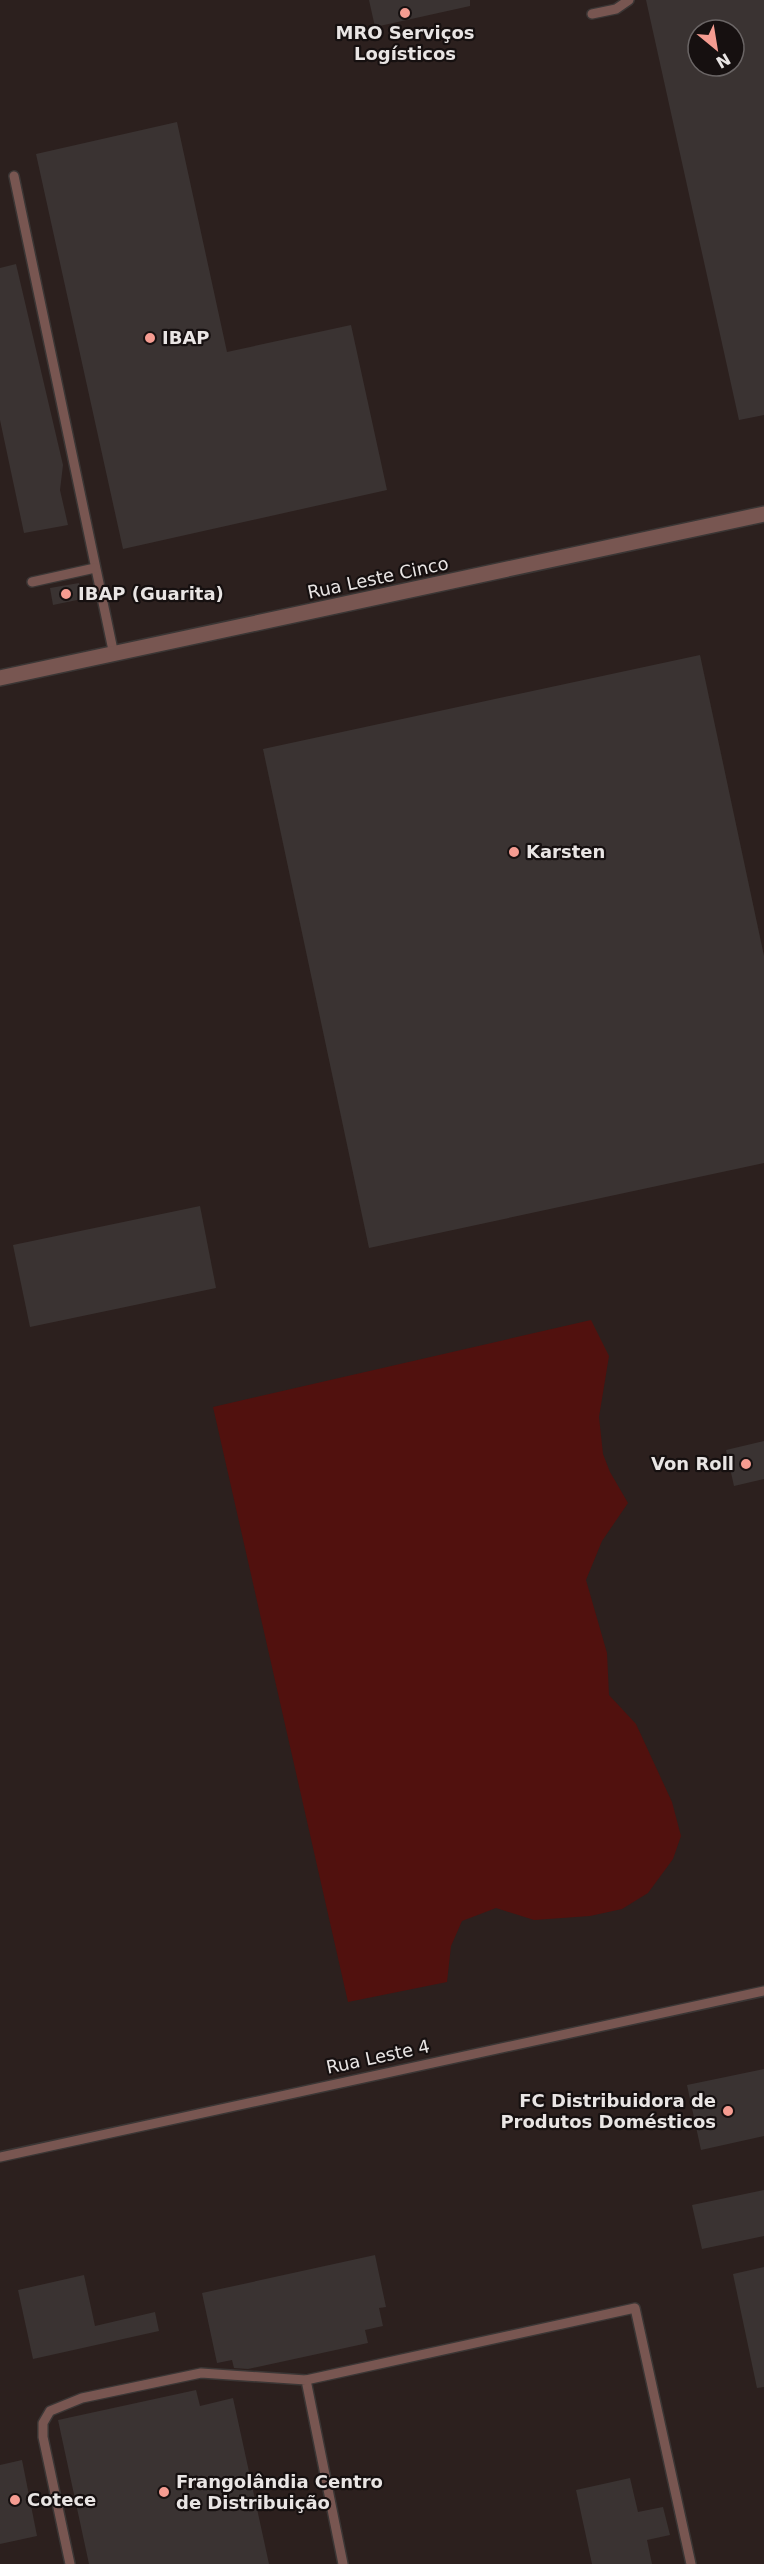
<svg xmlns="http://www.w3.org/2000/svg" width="764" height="2564" font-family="'DejaVu Sans',sans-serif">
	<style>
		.built { fill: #2c201e; fill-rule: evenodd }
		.green { fill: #51110e }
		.building { fill: #3a3332; fill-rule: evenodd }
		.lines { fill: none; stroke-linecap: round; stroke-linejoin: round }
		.lane-casing { stroke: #3b3635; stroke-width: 12 }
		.street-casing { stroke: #3b3635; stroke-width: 18 }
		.lane { stroke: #785651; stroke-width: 9 }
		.street { stroke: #785651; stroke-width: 15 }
		.poi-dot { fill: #f59c91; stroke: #161010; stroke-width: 2 }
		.labels { text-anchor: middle; stroke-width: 4.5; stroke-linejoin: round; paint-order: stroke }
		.poi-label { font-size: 18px; font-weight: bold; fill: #e9e5e4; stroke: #161010; text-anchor: start }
		.street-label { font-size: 18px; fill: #e9e5e4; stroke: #161010 }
	</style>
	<rect width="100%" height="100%" fill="#1f1918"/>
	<path class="built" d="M0,0H764V2564H0ZM698,30H734V66H698Z"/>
	<polygon class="green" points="591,1320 609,1356 599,1417 603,1454 610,1472 628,1503 602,1541 586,1580 607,1653 609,1695 636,1724 672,1802 681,1836 673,1859 648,1893 622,1909 590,1916 534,1920 496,1908 462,1921 451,1946 447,1982 348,2002 213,1407"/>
	<g class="building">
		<polygon points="369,0 470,0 470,6 375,27"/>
		<path d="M646,0H764V415L739,420ZM698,30H734V66H698Z"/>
		<polygon points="177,122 227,352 351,325 387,490 123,549 36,154"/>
		<polygon points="16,264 63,465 60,490 68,525 24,533 0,420 0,268"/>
		<polygon points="79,583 82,599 53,605 50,588"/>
		<polygon points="700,655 764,956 764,1163 369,1248 263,749"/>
		<polygon points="200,1206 216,1288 30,1327 13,1245"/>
		<polygon points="764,1441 764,1479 734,1486 726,1450"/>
		<polygon points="764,2069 764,2136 701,2150 687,2085"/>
		<polygon points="764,2190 764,2236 702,2249 692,2205"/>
		<polygon points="375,2255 386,2307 379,2308 383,2326 365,2330 368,2343 248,2369 234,2368 232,2360 217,2363 202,2293"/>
		<polygon points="764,2267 764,2387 757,2388 733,2274"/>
		<polygon points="84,2275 95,2326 155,2312 159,2331 33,2359 18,2290"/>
		<polygon points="196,2390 200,2406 233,2398 269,2564 89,2564 58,2420"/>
		<polygon points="22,2460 37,2536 0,2544 0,2465"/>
		<polygon points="630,2478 638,2512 663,2507 670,2535 647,2540 652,2564 592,2564 576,2490"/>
	</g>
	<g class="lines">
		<g class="lane-casing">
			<g id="lane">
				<polyline points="592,14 616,9 629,0"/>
				<polyline points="14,176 114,655"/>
				<polyline points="32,582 95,568"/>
				<polyline points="0,2157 764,1991"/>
				<polyline points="306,2380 635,2308 691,2564"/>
				<polyline points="70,2564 43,2437 43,2423 50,2411 82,2398 201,2373 306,2380 343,2564"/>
			</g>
		</g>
		<g class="street-casing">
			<polyline id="street" points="0,678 764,514"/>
		</g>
		<use href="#lane" class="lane"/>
		<use href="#street" class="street"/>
	</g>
	<g class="poi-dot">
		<circle cx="405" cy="13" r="6"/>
		<circle cx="150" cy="338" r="6"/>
		<circle cx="66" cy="594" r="6"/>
		<circle cx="514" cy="852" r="6"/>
		<circle cx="746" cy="1464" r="6"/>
		<circle cx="728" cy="2111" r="6"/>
		<circle cx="164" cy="2492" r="6"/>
		<circle cx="15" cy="2500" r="6"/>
	</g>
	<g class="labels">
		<g class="poi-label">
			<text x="405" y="39" text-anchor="middle">MRO Serviços<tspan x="405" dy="21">Logísticos</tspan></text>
			<text x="162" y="344">IBAP</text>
			<text x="78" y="600">IBAP (Guarita)</text>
			<text x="526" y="858">Karsten</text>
			<text x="734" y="1470" text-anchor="end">Von Roll</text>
			<text x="716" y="2107" text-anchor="end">FC Distribuidora de<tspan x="716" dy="21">Produtos Domésticos</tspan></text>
			<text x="176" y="2488">Frangolândia Centro<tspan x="176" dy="21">de Distribuição</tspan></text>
			<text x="27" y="2506">Cotece</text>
		</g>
		<g class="street-label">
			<text transform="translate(378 578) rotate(-12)" y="6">Rua Leste Cinco</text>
			<text transform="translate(378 2057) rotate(-12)" y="6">Rua Leste 4</text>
		</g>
	</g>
	<g transform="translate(716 48) rotate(150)"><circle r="28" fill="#161010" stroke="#6a6565" stroke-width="1.5"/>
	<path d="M0-4.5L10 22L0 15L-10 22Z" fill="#f59c91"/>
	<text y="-9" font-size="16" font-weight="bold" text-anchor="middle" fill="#e9e5e4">N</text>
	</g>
</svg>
